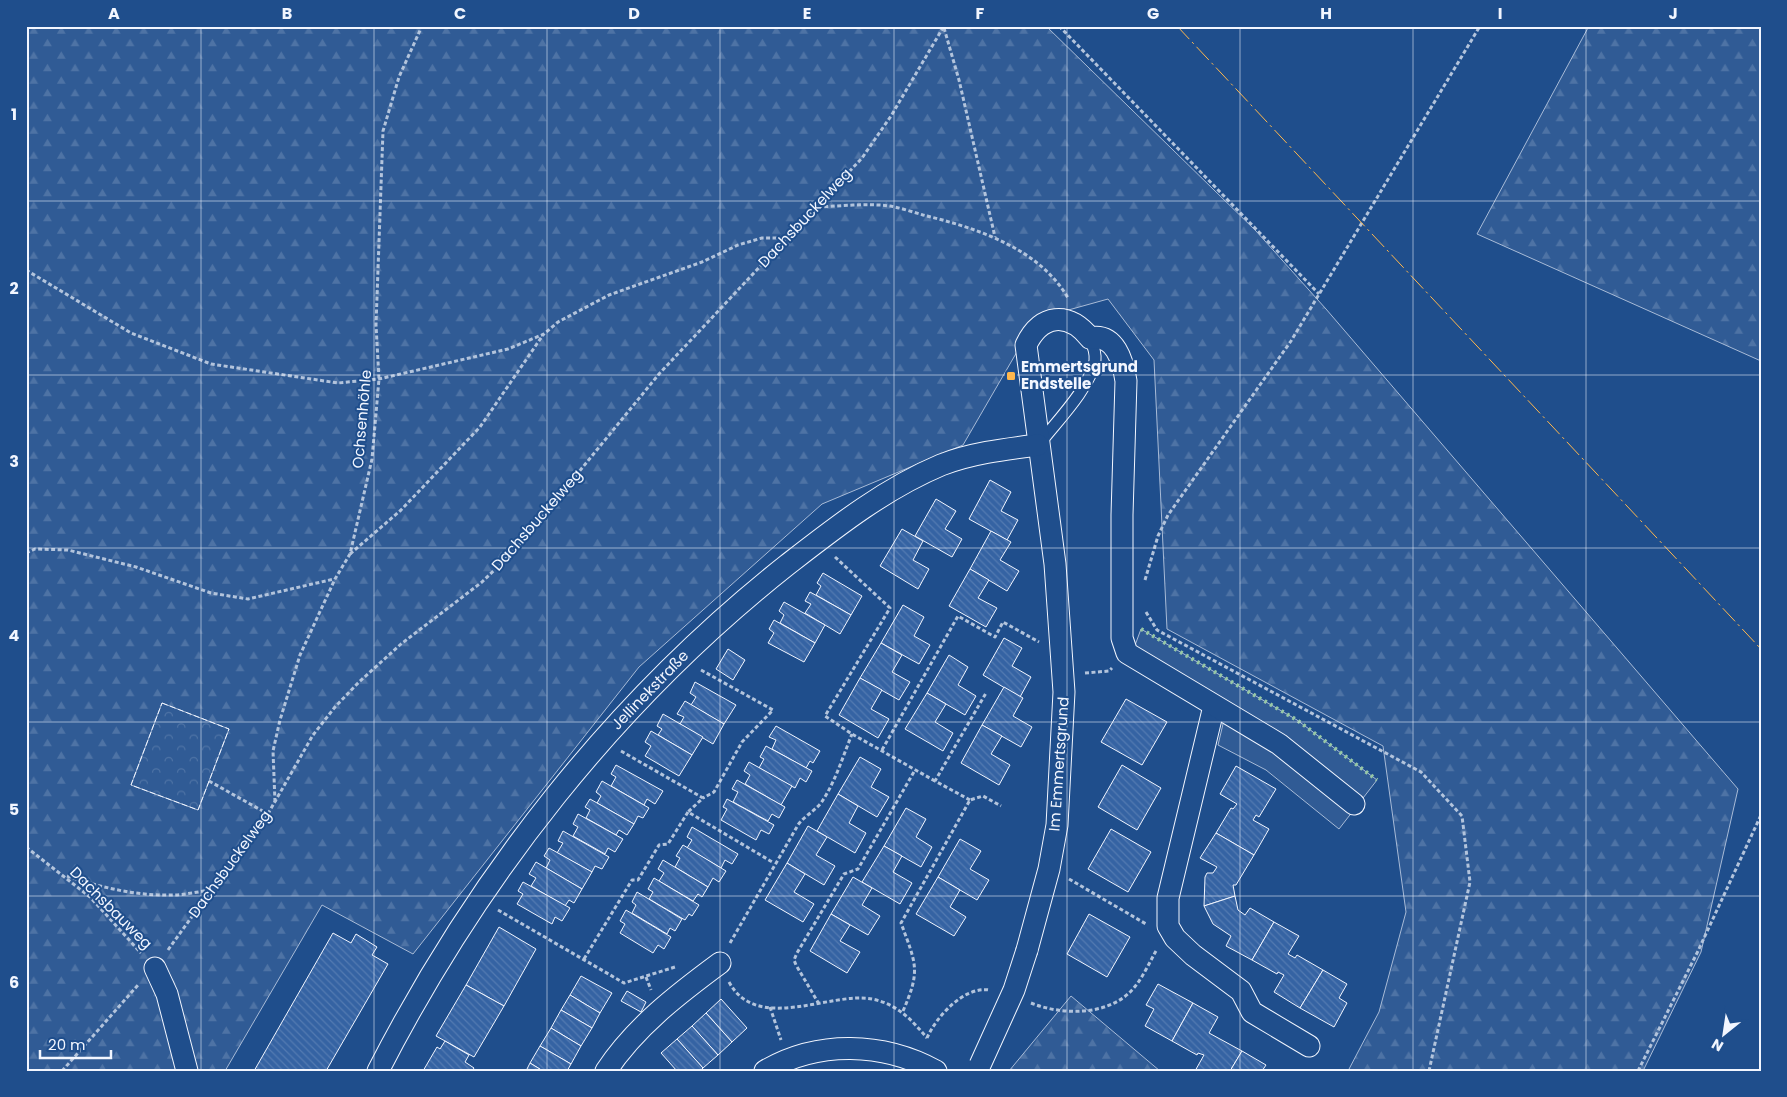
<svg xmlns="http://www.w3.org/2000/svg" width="1787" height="1097" font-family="Poppins,sans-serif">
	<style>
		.built { fill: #305b95; stroke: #a8bbd7 }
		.forest { fill: url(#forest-firs); stroke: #a8bbd7 }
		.park { fill: url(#park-crowns); stroke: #a8bbd7 }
		.building { fill: url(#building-back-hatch); stroke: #f2f6ff }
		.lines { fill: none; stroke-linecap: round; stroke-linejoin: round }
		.service-casing { stroke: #f2f6ff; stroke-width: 13 }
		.minor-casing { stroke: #f2f6ff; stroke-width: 23 }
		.path { stroke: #b3c4dc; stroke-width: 3; stroke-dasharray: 4 2.5; stroke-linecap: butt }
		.service { stroke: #1f4e8c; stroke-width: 11 }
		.minor { stroke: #1f4e8c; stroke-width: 21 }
		.minor-bridge-casing { stroke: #f2f6ff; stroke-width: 23; stroke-linecap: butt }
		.minor-bridge { stroke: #1f4e8c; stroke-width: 21 }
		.hedge { stroke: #97c8a6; stroke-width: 4; stroke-dasharray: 2.5 4; stroke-linecap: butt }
		.fence { stroke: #f2f6ff; stroke-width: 1; stroke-dasharray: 6 2.5; stroke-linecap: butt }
		.power { stroke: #ffb74d; stroke-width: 1; stroke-dasharray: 18 4 2.5 4; stroke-linecap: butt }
		.grid { fill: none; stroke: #f2f6ff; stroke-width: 1; stroke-opacity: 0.55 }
		.poi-dot { fill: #ffb74d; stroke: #1f4e8c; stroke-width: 2 }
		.labels { text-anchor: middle; stroke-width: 4; stroke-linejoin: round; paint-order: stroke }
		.street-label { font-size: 15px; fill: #f2f6ff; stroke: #1f4e8c }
		.poi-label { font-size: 15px; font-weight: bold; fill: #f2f6ff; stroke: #1f4e8c; text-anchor: start }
		.neatline { fill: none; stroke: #f2f6ff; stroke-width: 2 }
		.grid-label { font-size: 16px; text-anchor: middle; font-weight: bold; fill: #f2f6ff }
	</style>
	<defs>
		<pattern id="forest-firs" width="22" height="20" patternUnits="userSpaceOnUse" patternTransform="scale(1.25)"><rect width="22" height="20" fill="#305b95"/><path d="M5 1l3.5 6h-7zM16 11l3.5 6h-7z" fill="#4e73a5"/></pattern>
		<pattern id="park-crowns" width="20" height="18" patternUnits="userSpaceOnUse" patternTransform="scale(1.25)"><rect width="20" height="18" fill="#305b95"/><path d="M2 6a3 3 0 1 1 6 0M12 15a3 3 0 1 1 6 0" fill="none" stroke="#4e73a5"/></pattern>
		<pattern id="building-back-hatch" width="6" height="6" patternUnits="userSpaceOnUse" patternTransform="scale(1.25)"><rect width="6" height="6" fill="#3563a3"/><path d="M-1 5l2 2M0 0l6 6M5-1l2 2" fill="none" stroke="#537ab1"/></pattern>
	</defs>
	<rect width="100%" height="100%" fill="#1f4e8c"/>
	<polygon class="built" points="1141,629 1297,720 1377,780 1339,829 1266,770 1218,745 1228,703 1134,648"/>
	<g class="forest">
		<polygon points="26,26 1046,26 1256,231 1326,309 1738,789 1701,952 1643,1071 1348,1071 1379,1012 1406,912 1383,746 1167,629 1154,360 1108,299 1036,319 963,445 822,504 639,667 413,954 322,905 225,1071 26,1071"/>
		<polygon points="1589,26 1761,26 1761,361 1477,234"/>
		<polygon points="1071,996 1160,1071 1009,1071"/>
	</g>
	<polygon class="park" points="162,703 229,729 198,810 131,785"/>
	<g class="building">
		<polygon points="990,480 1011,492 1001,511 1018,520 1007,540 969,519"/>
		<polygon points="936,499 956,511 945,529 962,539 952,557 915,536"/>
		<polygon points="902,529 923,541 913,560 929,569 918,589 880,566"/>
		<polygon points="991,531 1011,542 1000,560 1019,571 1007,591 970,569"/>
		<polygon points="970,569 989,580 978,598 997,608 986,627 949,606"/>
		<polygon points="823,573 862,596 851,615 816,595 821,586 817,583"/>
		<polygon points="810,592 851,615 840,634 805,613 811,604 805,601"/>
		<polygon points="784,602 825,625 815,643 780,623 784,615 779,611"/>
		<polygon points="903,605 924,617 914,636 930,645 919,664 881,643"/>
		<polygon points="774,620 815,643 804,662 768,643 774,633 769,629"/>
		<polygon points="1004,638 1022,648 1012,666 1031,677 1020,697 983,675"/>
		<polygon points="881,643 902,655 892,672 910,682 899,700 860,678"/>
		<polygon points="728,649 745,660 733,680 716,669"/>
		<polygon points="949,655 968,667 958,685 976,696 965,715 927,693"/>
		<polygon points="860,678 882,690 871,709 889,719 878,738 839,715"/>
		<polygon points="695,682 736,705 724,724 691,705 696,697 690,693"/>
		<polygon points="1004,687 1023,698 1013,716 1032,727 1021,747 982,725"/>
		<polygon points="927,693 946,704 935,722 953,733 943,751 905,729"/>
		<polygon points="1126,699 1167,722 1142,765 1101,742"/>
		<polygon points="685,701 724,724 713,744 680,724 684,717 677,714"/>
		<polygon points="663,714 703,737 692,755 658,735 662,729 657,726"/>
		<polygon points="982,725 1002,736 991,754 1010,765 999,785 961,763"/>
		<polygon points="776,726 820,751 813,763 810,761 806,768 772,749 776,740 769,737"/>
		<polygon points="651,731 692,755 679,776 645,756 651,746 645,742"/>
		<polygon points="766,746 812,771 806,782 800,778 795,788 759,768 764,759 760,757"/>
		<polygon points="860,757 881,769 871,787 889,797 877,817 838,794"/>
		<polygon points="749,762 792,786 781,805 745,784 750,775 744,771"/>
		<polygon points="616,765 663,791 655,804 647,799 644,805 611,786 616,777 611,774"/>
		<polygon points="1122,765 1161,788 1137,830 1098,807"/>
		<polygon points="1236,766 1276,789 1259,817 1256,815 1253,820 1269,829 1254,855 1216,833 1231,808 1233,809 1237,804 1220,794"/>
		<polygon points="737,780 785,807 779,818 772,814 768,821 733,802 738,792 732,789"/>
		<polygon points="602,781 649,808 643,818 638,816 634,824 597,803 601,796 596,792"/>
		<polygon points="838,794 858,806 849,823 866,833 855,853 817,831"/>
		<polygon points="590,799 634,824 627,835 619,830 616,835 586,818 590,810 585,807"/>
		<polygon points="727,799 774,825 769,834 761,830 756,840 721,820 727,809 723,807"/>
		<polygon points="906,808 926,819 916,837 932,847 921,867 884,846"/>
		<polygon points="578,814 623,839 615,852 608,848 605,854 573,836 578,827 573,824"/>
		<polygon points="808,826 827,837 816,855 835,866 824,885 787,863"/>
		<polygon points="692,827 738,854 732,864 725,860 721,868 687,848 692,840 687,837"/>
		<polygon points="1111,829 1151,852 1128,892 1088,869"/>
		<polygon points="563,831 609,857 602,869 595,866 592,872 557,853 563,843 558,841"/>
		<polygon points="1216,833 1254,855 1236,885 1233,885 1235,896 1204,906 1205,877 1207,873 1213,873 1217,867 1200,858"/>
		<polygon points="960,839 981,851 970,869 989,880 977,900 938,877"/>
		<polygon points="683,845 726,871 719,882 713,878 708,887 675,867 680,858 676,856"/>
		<polygon points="884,846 902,856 893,872 912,883 900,904 862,882"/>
		<polygon points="549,848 592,872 582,889 546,868 550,860 544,856"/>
		<polygon points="663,860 708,887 702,897 698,894 693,901 659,881 664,873 658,869"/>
		<polygon points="536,862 582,889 574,903 569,900 565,906 531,886 536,878 529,874"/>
		<polygon points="787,863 805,874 794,892 814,904 803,922 765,900"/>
		<polygon points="853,877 872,888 862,905 880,916 868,935 831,914"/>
		<polygon points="938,877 960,890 950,907 966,917 954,936 916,914"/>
		<polygon points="654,878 699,905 692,916 689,914 685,920 649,899 653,892 648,889"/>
		<polygon points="523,882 570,908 562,921 555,917 552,924 517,904 523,894 518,891"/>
		<polygon points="637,892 682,919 675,931 670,928 667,934 632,913 636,905 632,902"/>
		<polygon points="1235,896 1238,910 1245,915 1250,908 1274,922 1252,960 1226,946 1231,936 1213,924 1204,906"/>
		<polygon points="626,910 671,937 664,949 658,945 653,953 620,933 625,924 620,921"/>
		<polygon points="831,914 850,925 840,941 860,952 847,973 810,951"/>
		<polygon points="1089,914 1130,937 1107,977 1067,954"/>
		<polygon points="1274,922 1299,936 1288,954 1295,958 1297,955 1323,970 1300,1008 1274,992 1284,975 1278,972 1277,974 1252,960"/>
		<polygon points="499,927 536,949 504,1006 466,985"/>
		<polygon points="333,933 351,943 356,934 377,947 372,955 388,964 326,1071 254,1071"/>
		<polygon points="1323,970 1347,984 1339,998 1347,1003 1334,1027 1300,1008"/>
		<polygon points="581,976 612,993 600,1013 570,995"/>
		<polygon points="1158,984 1193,1003 1172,1041 1145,1026 1154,1009 1146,1005"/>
		<polygon points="466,985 504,1006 474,1057 436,1036"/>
		<polygon points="627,991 646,1002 641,1012 621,1001"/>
		<polygon points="570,995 600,1013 592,1028 561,1010"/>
		<polygon points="721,999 747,1028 732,1042 706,1013"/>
		<polygon points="1193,1003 1218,1017 1209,1033 1242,1051 1230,1071 1195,1071 1204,1055 1198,1053 1197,1055 1172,1041"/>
		<polygon points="561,1010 592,1028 581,1046 551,1028"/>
		<polygon points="706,1013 732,1042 718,1055 692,1026"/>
		<polygon points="692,1026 718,1055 703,1068 677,1039"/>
		<polygon points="551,1028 581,1046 571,1064 540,1046"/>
		<polygon points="677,1039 703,1068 700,1071 677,1071 661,1053"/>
		<polygon points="445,1041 469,1055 465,1062 474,1068 472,1071 423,1071 437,1047 440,1049"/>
		<polygon points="540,1046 571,1064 567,1071 543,1071 530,1063"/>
		<polygon points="1242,1051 1266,1065 1262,1071 1230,1071"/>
		<polygon points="530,1063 543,1071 526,1071"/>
	</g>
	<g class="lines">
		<g class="service-casing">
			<path id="service" d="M1040,443C1057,421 1089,389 1095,361C1096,353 1093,345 1090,338"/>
		</g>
		<g class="minor-casing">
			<g id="minor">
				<polyline points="1214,706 1168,898 1168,926 1175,938 1193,955 1241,991 1252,1012 1309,1046"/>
				<path d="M1027,950L1049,869L1057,825L1064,692L1055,564L1026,345C1041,314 1068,311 1090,338C1115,333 1123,361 1126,381L1122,515V638L1127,653L1279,744L1354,804"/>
				<polyline points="155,968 167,994 187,1071"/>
				<path d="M378,1071C478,876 615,701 787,565C836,527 884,489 941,465C971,453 1006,449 1038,445"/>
				<path d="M606,1071C635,1027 678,994 720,963"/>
				<path d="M765,1071C818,1040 883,1042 936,1071"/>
			</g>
		</g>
		<g class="path">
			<polyline points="1059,26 1319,294"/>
			<polyline points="944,28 959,80 995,237"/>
			<path d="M818,207C841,206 867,203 890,206C901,208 913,212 923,215C976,228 1039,248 1068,298"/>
			<polyline points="26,270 131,333 211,364 338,383 379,379 508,349 544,334 558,322 609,295 702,262 738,245 762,238 787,238"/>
			<polyline points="26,553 35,549 68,550 136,567 211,593 248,599 334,579"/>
			<polyline points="350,554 401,510 480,427 543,335"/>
			<polyline points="835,557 890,608 825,716 852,734 935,781"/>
			<polyline points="1145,580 1158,536 1168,515 1291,341 1480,26"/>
			<polyline points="1146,612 1157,630 1421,772 1462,816 1470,882 1429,1071"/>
			<polyline points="701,670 773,710 742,742 714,792 703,798"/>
			<polyline points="1085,673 1109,671 1112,668"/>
			<polyline points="882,750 958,616 995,637 1003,622 1039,642"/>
			<polyline points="621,751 703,798 688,812"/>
			<polyline points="209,781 268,814"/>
			<polyline points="970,800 935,781 986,693"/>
			<polyline points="275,802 273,751 280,720 300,655 335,579 350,554 372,459 379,379 376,325 383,131 399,77 422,26"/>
			<polyline points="26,847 90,897 141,953"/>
			<path d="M67,876C100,887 135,896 171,895C184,895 197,892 210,890"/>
			<polyline points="1069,879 1146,924"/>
			<polyline points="498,910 624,983 675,967"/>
			<path d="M730,943L798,825C805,815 817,810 823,800C836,780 843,756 852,734"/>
			<polyline points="168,950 211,890 257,833 313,735 335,707 359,682 401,644 482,582 515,550 659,374 862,158 891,116 944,26"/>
			<polyline points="584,959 632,880 638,880 659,845 668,844 688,812 774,863"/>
			<polyline points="646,977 651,990"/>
			<path d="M729,982C757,1034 831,991 872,999C897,1004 912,1020 927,1038"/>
			<path d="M1031,1003C1061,1015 1104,1016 1129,993C1141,982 1148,965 1156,951"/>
			<polyline points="819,1004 796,965 794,960 797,953 844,874 858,869 915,770"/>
			<polyline points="770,1007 781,1040"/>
			<path d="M903,1011C921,970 916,964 901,923L970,800L983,796L1001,806"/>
			<path d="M927,1038C936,1017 964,986 989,990"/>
			<polyline points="62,1071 138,985"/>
			<polyline points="1638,1071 1698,951 1761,815"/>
		</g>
		<use href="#service" class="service"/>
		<use href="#minor" class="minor"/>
		<g class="minor-bridge-casing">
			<polyline id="minor-bridge" points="980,1065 1014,990 1027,950"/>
		</g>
		<use href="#minor-bridge" class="minor-bridge"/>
		<polyline class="hedge" points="1141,629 1297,720 1377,780"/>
		<polygon class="fence" points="162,703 229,729 198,810 131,785"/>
		<polyline class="power" points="1177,26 1761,649"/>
	</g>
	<path class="grid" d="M201,26V1071M374,26V1071M547,26V1071M720,26V1071M894,26V1071M1067,26V1071M1240,26V1071M1413,26V1071M1586,26V1071M26,201H1761M26,375H1761M26,548H1761M26,722H1761M26,896H1761"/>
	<rect class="poi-dot" x="1006" y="371" width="10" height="10" rx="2.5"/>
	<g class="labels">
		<g class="street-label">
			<text transform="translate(805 218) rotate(-47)" y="5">Dachsbuckelweg</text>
			<text transform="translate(362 419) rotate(-85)" y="5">Ochsenhöhle</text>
			<text transform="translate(537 520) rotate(-49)" y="5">Dachsbuckelweg</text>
			<text transform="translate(650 690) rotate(-46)" y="5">Jellinekstraße</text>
			<text transform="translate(1059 764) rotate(-86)" y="5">Im Emmertsgrund</text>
			<text transform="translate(230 864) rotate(-54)" y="5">Dachsbuckelweg</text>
			<text transform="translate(111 908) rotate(45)" y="5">Dachsbauweg</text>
		</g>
		<g class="poi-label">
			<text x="1021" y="372">Emmertsgrund<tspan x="1021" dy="17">Endstelle</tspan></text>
		</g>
	</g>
	<rect width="1787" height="1097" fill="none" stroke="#1f4e8c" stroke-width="55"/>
	<g transform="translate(1724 1034) rotate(210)" stroke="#1f4e8c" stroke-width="4" paint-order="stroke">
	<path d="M0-4L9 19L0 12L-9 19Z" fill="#f2f6ff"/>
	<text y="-8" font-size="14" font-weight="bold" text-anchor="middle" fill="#f2f6ff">N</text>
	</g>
	<path d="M40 1050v8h71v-8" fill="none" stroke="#f2f6ff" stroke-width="2.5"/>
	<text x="48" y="1050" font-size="15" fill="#f2f6ff" stroke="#1f4e8c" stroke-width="4" paint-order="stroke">20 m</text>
	<rect x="28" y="28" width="1732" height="1042" class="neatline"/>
	<g class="grid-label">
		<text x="114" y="19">A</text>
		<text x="287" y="19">B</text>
		<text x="460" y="19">C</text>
		<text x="634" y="19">D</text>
		<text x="807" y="19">E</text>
		<text x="980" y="19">F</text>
		<text x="1153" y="19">G</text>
		<text x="1326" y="19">H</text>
		<text x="1500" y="19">I</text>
		<text x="1673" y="19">J</text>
		<text x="14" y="120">1</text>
		<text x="14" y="294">2</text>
		<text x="14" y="467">3</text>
		<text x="14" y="641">4</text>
		<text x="14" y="815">5</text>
		<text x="14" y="988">6</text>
	</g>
</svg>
